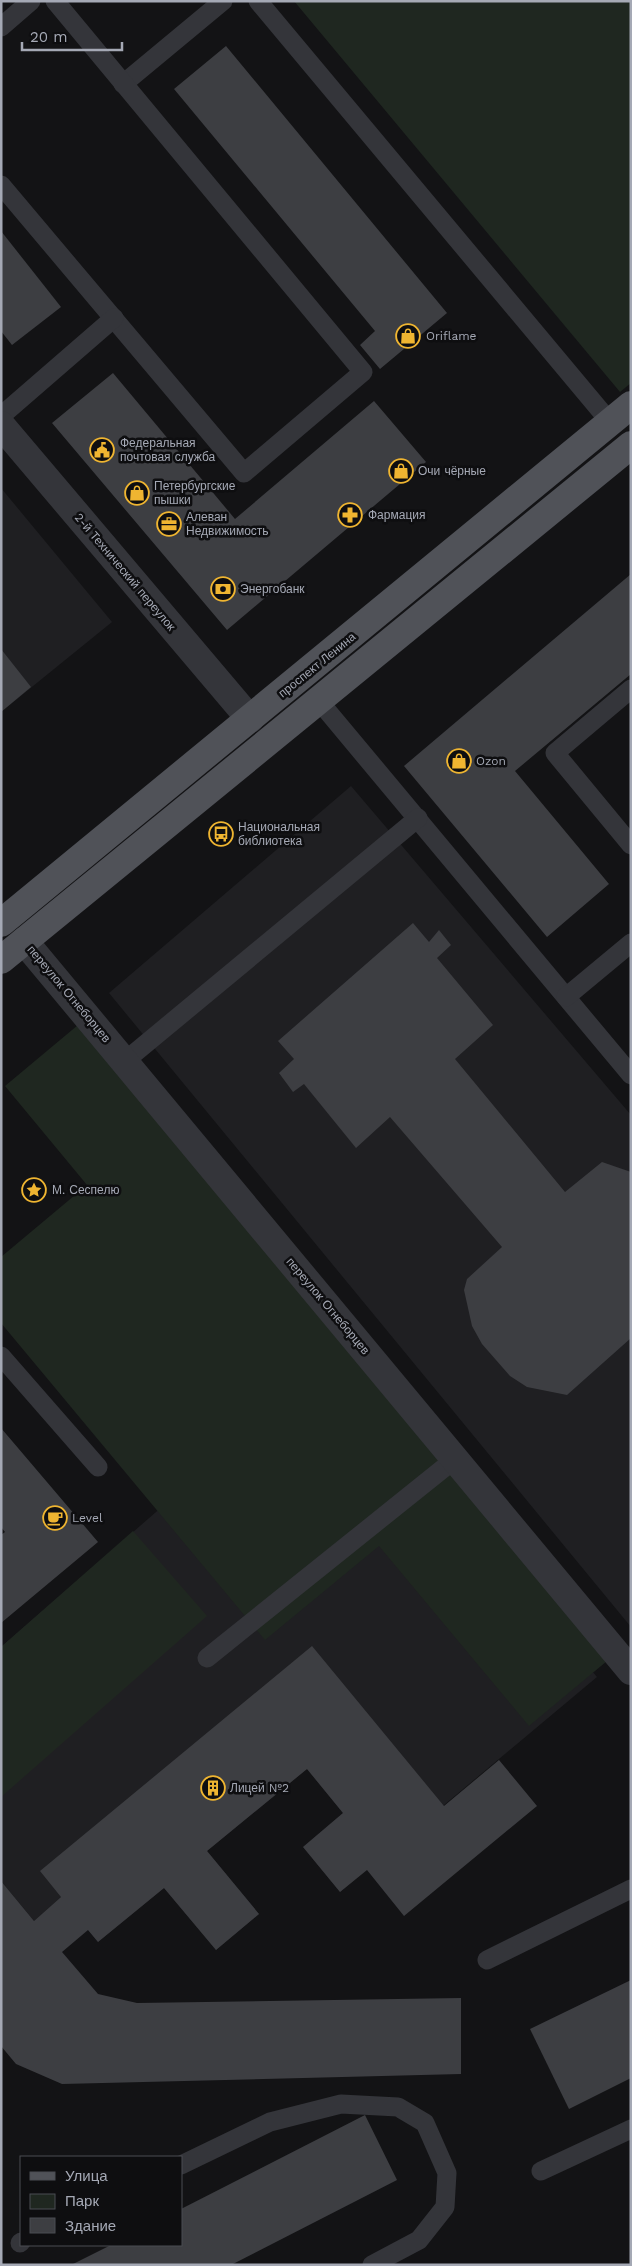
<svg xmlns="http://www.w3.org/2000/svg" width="632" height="2266" font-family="'Work Sans',sans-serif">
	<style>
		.built { fill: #1f1f22 }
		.park { fill: #1f2720 }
		.building { fill: #3d3e42 }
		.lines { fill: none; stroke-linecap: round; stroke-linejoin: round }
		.service { stroke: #34353a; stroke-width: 19 }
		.minor { stroke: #34353a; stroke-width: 28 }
		.primary { stroke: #505258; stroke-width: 28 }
		.labels { text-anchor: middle; stroke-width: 5; stroke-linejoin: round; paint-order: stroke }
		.poi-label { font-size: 12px; fill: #a5a9b5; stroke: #0e0e10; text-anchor: start }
		.street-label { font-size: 12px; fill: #a5a9b5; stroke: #0e0e10 }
	</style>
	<rect width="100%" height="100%" fill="#131315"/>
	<g class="built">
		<polygon points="1,488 112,622 1,712"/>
		<polygon points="351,786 631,1115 631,1627 109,993"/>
		<polygon points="334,1357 597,1677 340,1892 303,1847 343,1813 307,1769 207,1851 259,1914 216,1950 164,1888 98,1942 61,1897 34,1921 1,1881 1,1647"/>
	</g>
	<g class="park">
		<polygon points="294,1 631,1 631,383 620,392"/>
		<polygon points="78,1025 607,1661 529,1726 379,1546 265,1640 1,1323 1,1257 87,1185 5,1086"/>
		<polygon points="133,1531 207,1616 1,1797 1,1647"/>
	</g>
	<g class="building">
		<polygon points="226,46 447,313 380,369 360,345 375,331 174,89"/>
		<polygon points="1,231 61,307 12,345 1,331"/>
		<polygon points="113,373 235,519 374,401 426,462 227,630 52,423"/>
		<polygon points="631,574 631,674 515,771 609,884 547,937 404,766"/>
		<polygon points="1,649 31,687 1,712"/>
		<polygon points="413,923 429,942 439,930 451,945 437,958 493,1025 455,1059 565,1192 602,1162 631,1172 631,1338 567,1395 527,1387 510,1376 482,1344 472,1326 464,1290 467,1279 502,1247 390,1117 356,1148 304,1084 293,1092 279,1073 294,1059 278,1041"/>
		<polygon points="1,1428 98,1542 1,1623 1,1535 5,1532 1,1527"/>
		<polygon points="312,1646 444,1806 499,1760 537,1806 404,1916 367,1870 340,1892 303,1847 343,1813 307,1769 207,1851 259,1914 216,1950 164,1888 98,1942 88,1930 62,1952 98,1994 137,2003 461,1998 461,2074 62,2084 16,2064 1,2046 1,1881 34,1921 61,1897 40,1871"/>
		<polygon points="631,1980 631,2078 569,2109 530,2029"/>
		<polygon points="365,2115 397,2180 231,2265 71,2265 111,2245 181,2245 181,2209"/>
	</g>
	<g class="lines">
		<g class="service">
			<polyline points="258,1 610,422"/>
			<polyline points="1,27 31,1"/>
			<polyline points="123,84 223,1"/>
			<polyline points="1,185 244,473 363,372 55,1"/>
			<polyline points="1,416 114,318"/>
			<polyline points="631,689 555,753 631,845"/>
			<polyline points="319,701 631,1075"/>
			<polyline points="566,997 631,943"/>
			<polyline points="125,1061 418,818"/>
			<polyline points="1,1356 98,1467"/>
			<polyline points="207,1658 455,1459"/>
			<polyline points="487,1960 631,1889"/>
			<polyline points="181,2165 270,2122 341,2104 398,2107 425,2123 447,2173 445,2207 419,2240 372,2265"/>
			<polyline points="541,2171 631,2129"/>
			<polyline points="20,2243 21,2242"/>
		</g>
		<g class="minor">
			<polyline points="1,425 250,719"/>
			<polyline points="24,941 631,1671"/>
		</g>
		<g class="primary">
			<polyline points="1,923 631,405"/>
			<polyline points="1,960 631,445"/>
		</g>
	</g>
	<defs>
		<g id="shop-ring" transform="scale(1.25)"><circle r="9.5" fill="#0e0e10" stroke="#efb531" stroke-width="1.5"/><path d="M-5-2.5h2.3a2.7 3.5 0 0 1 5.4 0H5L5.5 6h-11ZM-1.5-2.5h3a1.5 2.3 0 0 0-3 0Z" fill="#efb531"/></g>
		<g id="civic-ring" transform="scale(1.25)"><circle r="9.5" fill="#0e0e10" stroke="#efb531" stroke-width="1.5"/><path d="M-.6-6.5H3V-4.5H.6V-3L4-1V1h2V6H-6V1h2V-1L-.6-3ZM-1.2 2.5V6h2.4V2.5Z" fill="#efb531"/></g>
		<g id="pharmacy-ring" transform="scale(1.25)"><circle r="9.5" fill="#0e0e10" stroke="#efb531" stroke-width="1.5"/><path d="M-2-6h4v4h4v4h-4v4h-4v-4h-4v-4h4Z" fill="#efb531"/></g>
		<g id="office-ring" transform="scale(1.25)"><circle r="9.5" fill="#0e0e10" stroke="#efb531" stroke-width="1.5"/><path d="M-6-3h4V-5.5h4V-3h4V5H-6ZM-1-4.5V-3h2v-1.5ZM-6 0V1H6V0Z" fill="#efb531"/></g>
		<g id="bank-ring" transform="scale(1.25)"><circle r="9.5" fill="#0e0e10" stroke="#efb531" stroke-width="1.5"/><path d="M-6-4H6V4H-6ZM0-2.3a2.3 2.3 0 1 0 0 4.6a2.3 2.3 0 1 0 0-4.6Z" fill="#efb531"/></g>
		<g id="bus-ring" transform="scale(1.25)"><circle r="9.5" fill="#0e0e10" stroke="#efb531" stroke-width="1.5"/><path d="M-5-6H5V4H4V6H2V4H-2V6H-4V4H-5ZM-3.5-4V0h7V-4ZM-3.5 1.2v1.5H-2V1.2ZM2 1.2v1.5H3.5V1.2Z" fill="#efb531"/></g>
		<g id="sight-ring" transform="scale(1.25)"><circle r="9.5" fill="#0e0e10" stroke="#efb531" stroke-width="1.5"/><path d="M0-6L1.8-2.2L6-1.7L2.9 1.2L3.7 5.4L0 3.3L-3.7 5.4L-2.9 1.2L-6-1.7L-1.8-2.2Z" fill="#efb531"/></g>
		<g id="cafe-ring" transform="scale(1.25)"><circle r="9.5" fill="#0e0e10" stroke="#efb531" stroke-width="1.5"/><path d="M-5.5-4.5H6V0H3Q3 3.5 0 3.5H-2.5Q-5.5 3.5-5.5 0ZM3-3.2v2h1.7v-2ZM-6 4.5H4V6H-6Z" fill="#efb531"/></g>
		<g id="building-ring" transform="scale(1.25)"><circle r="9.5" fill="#0e0e10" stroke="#efb531" stroke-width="1.5"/><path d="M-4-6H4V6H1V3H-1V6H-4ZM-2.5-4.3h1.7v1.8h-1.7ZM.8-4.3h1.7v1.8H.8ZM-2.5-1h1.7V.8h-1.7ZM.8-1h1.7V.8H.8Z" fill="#efb531"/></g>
	</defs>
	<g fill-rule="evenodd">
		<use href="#shop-ring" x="408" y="336"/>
		<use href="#civic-ring" x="102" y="450"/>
		<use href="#shop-ring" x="401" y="471"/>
		<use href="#shop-ring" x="137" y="493"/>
		<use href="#pharmacy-ring" x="350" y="515"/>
		<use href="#office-ring" x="169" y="524"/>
		<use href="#bank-ring" x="223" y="589"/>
		<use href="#shop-ring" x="459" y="761"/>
		<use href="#bus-ring" x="221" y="834"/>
		<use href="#sight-ring" x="34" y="1190"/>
		<use href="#cafe-ring" x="55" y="1518"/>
		<use href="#building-ring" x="213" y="1788"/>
	</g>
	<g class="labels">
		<g class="poi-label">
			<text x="426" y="340">Oriflame</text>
			<text x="120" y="447">Федеральная<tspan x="120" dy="14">почтовая служба</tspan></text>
			<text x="418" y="475">Очи чёрные</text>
			<text x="154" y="490">Петербургские<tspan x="154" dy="14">пышки</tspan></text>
			<text x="368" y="519">Фармация</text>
			<text x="186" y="521">Алеван<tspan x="186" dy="14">Недвижимость</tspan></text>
			<text x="240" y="593">Энергобанк</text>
			<text x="476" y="765">Ozon</text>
			<text x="238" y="831">Национальная<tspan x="238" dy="14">библиотека</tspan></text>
			<text x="52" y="1194">М. Сеспелю</text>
			<text x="72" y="1522">Level</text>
			<text x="230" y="1792">Лицей №2</text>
		</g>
		<g class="street-label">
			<text transform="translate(125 572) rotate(50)" y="4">2-й Технический переулок</text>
			<text transform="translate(317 665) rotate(-39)" y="4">проспект Ленина</text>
			<text transform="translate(69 994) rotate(50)" y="4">переулок Огнеборцев</text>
			<text transform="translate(328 1306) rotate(50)" y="4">переулок Огнеборцев</text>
		</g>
	</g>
	<rect width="632" height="2266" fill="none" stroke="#a5a9b5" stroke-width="5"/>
	<rect x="20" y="2156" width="162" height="90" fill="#0e0e10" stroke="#4a4c52"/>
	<rect x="30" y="2172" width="25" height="8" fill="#505258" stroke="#4a4c52"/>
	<text x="65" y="2181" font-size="15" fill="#a5a9b5">Улица</text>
	<rect x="30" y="2194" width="25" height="15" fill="#1f2720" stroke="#4a4c52"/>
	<text x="65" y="2206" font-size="15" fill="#a5a9b5">Парк</text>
	<rect x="30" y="2218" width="25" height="15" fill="#3d3e42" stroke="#4a4c52"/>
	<text x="65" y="2231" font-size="15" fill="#a5a9b5">Здание</text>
	<path d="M22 42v8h100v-8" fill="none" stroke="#a5a9b5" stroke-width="2.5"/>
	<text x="30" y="42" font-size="15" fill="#a5a9b5" stroke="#0e0e10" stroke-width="4" paint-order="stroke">20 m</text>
</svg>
